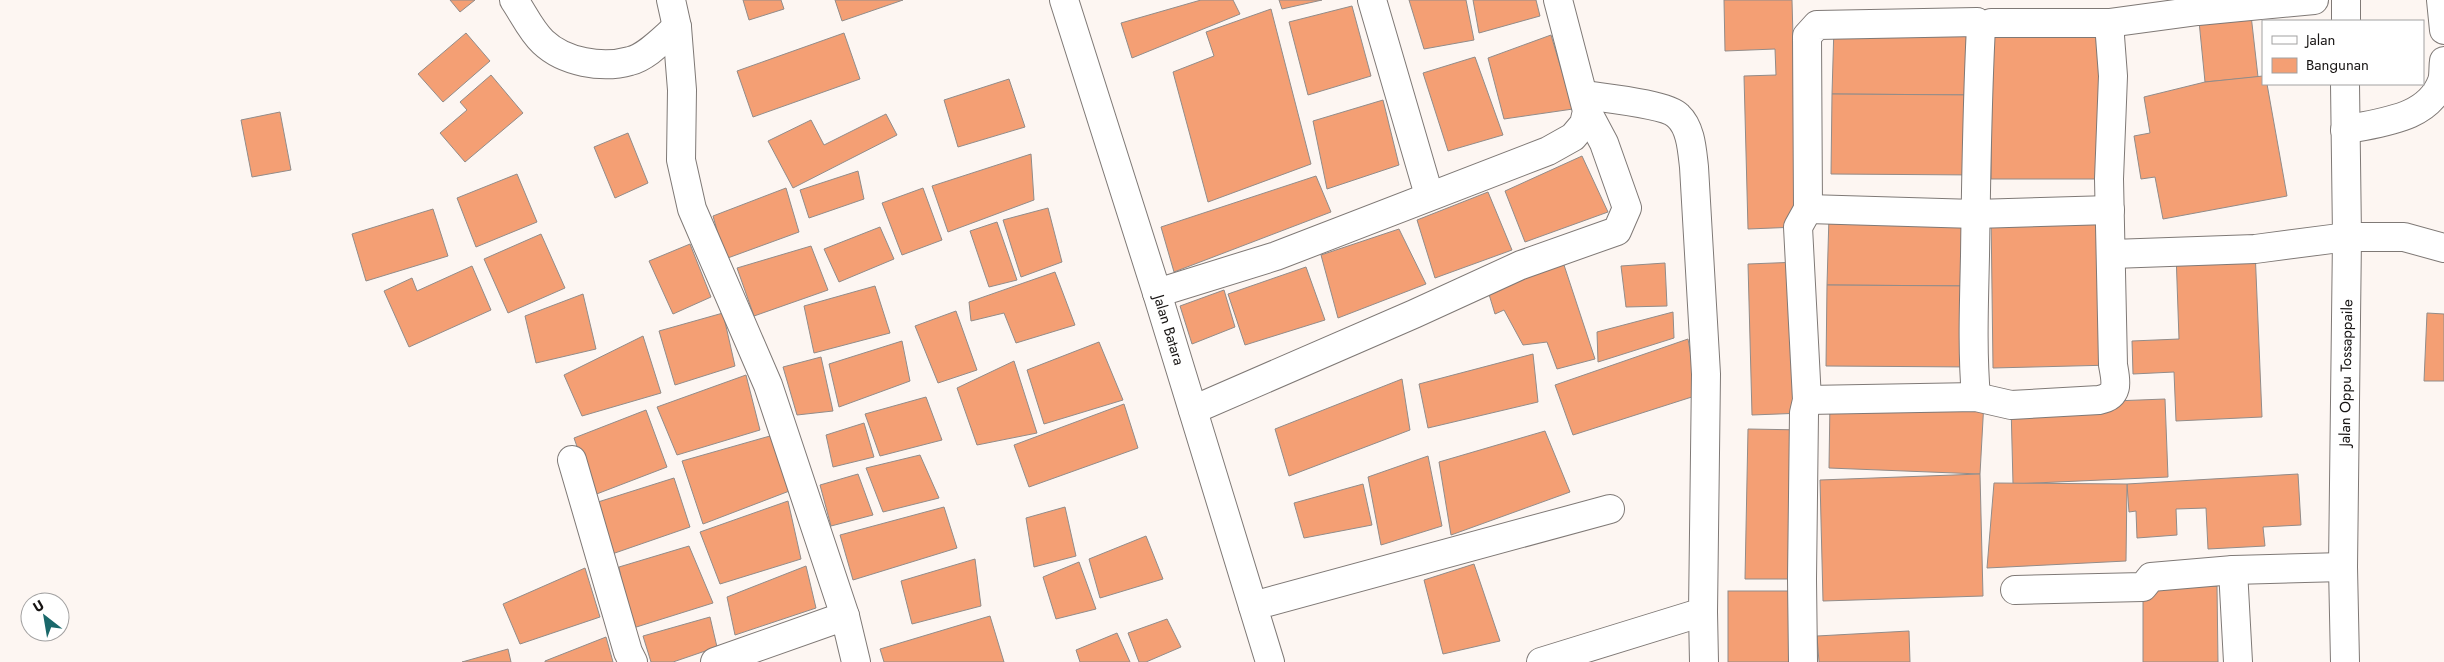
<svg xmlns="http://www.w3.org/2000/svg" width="2444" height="662" font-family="Jost,sans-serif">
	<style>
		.building { fill: #f49f74; stroke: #928c89 }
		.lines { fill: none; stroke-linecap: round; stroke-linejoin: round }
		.minor-casing { stroke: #7f7976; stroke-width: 30 }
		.major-casing { stroke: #7f7976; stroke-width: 30 }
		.minor { stroke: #fff; stroke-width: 28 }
		.major { stroke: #fff; stroke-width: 28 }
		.labels { text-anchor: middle; stroke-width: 4.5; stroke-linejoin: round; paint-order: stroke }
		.street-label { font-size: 15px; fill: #171413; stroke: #fff }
	</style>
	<rect width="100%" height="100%" fill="#fdf6f2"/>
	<g class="building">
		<polygon points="450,0 475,0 460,12"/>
		<polygon points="743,0 781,0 784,9 749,20"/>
		<polygon points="835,0 903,0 842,21"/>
		<polygon points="1201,0 1233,0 1240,14 1132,58 1121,23"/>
		<polygon points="1279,0 1322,0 1282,9"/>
		<polygon points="1409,0 1466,0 1474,40 1424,49"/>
		<polygon points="1473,0 1536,0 1540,16 1479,33"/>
		<polygon points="1724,0 1792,0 1798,227 1748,229 1744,76 1776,75 1775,49 1725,51"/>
		<polygon points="1352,6 1371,76 1308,95 1289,22"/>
		<polygon points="2250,6 2258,77 2205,82 2198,11"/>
		<polygon points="1271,9 1311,164 1208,202 1173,72 1214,56 1206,32"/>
		<polygon points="1977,22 1977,95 1832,94 1834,26"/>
		<rect x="1991" y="23" width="118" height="156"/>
		<polygon points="466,33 490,61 443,102 418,74"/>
		<polygon points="844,33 860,79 753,117 737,71"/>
		<polygon points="1551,35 1573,109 1504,119 1488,58"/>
		<polygon points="1475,57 1503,135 1448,151 1423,73"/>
		<polygon points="491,75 523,113 465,162 440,133 467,110 460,102"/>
		<polygon points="2263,76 2263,84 2267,84 2287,196 2163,219 2155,177 2141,179 2134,136 2150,133 2144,97 2205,82"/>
		<polygon points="1009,79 1025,127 958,147 944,100"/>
		<polygon points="1832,94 1977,95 1976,175 1831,174"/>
		<polygon points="1383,100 1399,165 1327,189 1313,121"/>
		<polygon points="280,112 291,170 252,177 241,120"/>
		<polygon points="886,114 897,135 793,188 768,141 811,120 824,145"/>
		<polygon points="628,133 648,183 615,198 594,147"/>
		<polygon points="1031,154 1034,200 948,232 932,186"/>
		<polygon points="1582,156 1608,212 1525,242 1505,191"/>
		<polygon points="858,171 864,199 809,218 800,190"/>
		<polygon points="517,174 537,222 476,247 457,198"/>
		<polygon points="1316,176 1331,212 1174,272 1161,227"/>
		<polygon points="786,188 799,232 725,259 713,216"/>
		<polygon points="923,188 942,240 902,255 882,203"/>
		<polygon points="1488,192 1512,250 1435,278 1417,220"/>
		<polygon points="1048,208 1062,262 1021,277 1003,220"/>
		<polygon points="433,209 448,256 366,281 352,234"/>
		<polygon points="2110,210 2113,365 1993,368 1991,213"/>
		<polygon points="1975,214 1975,286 1827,285 1829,216"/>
		<polygon points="997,222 1017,280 989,287 970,231"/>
		<polygon points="880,227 894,259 839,282 824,249"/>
		<polygon points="1399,229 1426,284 1338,318 1321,255"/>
		<polygon points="541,234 565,288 508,313 484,259"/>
		<polygon points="690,244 711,297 673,314 649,261"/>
		<polygon points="811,246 828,290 754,316 737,268"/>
		<polygon points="2255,249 2262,417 2176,421 2174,372 2133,374 2132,341 2179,339 2176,253"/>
		<polygon points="1563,262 1595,359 1557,369 1547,342 1523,345 1504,310 1495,314 1488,291"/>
		<polygon points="1800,262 1804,413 1752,415 1748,264"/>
		<polygon points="1665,263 1667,306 1626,307 1621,266"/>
		<polygon points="472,266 491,310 409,347 384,291 412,278 417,291"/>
		<polygon points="1306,267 1325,320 1245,345 1228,294"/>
		<polygon points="1055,272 1075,325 1016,343 1004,313 971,321 969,302"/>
		<polygon points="1827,285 1975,286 1974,367 1826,366"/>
		<polygon points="875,286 890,333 814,353 804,306"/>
		<polygon points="1224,290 1235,327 1192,344 1180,306"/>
		<polygon points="583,294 596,349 536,363 525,316"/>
		<polygon points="956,311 977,370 938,383 915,326"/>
		<polygon points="1673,312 1674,338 1598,362 1597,332"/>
		<polygon points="723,313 735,366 675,385 659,331"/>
		<polygon points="2427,313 2444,314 2444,381 2424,381"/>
		<polygon points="643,336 661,393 582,416 564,375"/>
		<polygon points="1688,339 1698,395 1573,435 1555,385"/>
		<polygon points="902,341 910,381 839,407 829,364"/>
		<polygon points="1099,342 1123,400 1044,424 1027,370"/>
		<polygon points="1533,354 1538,402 1428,428 1419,384"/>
		<polygon points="821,357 833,411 797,415 783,367"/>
		<polygon points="1014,361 1037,433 977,445 957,388"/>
		<polygon points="746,375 760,430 677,455 657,407"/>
		<polygon points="1402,379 1410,430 1289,476 1275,429"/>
		<polygon points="926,397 942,440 880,456 865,414"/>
		<polygon points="2165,399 2168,477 2013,484 2011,405"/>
		<polygon points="1830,400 1984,401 1980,474 1829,468"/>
		<polygon points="1124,404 1138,448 1029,487 1014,445"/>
		<polygon points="646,410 667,467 594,495 574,438"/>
		<polygon points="864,423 874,457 833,467 826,435"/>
		<polygon points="1748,429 1804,430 1802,579 1745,579"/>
		<polygon points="1545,431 1570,492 1451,535 1439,462"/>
		<polygon points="770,436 792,490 703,524 682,461"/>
		<polygon points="920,455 939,498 883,512 866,468"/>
		<polygon points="1428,456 1442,526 1381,545 1368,477"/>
		<polygon points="858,474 873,515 831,526 820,485"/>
		<polygon points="1980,474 1983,596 1823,601 1820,480"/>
		<polygon points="2298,474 2301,525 2263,527 2265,546 2208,549 2206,508 2176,509 2177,535 2137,538 2136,511 2129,512 2127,484"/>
		<polygon points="674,478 690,527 612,554 598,502"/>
		<polygon points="1994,483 2127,484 2126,561 1987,568"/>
		<polygon points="1363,484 1372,525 1304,538 1294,503"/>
		<polygon points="788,501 801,559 720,584 700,532"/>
		<polygon points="944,507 957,548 853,580 840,535"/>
		<polygon points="1065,507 1076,556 1034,567 1026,518"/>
		<polygon points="1146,536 1163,579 1100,598 1089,559"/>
		<polygon points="689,546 713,603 630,629 619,567"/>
		<polygon points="975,559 981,606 912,624 901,581"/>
		<polygon points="1079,562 1096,609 1056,619 1043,577"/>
		<polygon points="1474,564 1500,641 1443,654 1424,580"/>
		<polygon points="806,566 816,608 735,635 727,597"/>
		<polygon points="585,568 600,617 520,644 503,604"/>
		<polygon points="2217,586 2218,662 2143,662 2143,587"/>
		<rect x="1728" y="591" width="75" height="71"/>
		<polygon points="990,616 1004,662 884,662 880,649"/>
		<polygon points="710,617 717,647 673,662 651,662 643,636"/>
		<polygon points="1167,619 1181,647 1146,662 1139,662 1128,633"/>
		<polygon points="1909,631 1910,662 1819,662 1817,636"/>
		<polygon points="1117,633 1130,662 1080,662 1076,650"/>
		<polygon points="606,637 613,662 545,662 545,661"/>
		<polygon points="508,649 511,662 462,662"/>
	</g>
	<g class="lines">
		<g class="minor-casing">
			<g id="minor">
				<path d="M514,0C523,13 531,31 543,42C564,62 602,69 630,61C647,57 664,38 677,27"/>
				<polyline points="671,0 677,27 682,90 681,160 692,209 768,385 845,616 856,662"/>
				<polyline points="1064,0 1157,293 1270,662"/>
				<polyline points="1372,0 1429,195"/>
				<polyline points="2441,0 2444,30"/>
				<path d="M2345,130C2379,122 2428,120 2442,81C2444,75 2443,67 2444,61"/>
				<polyline points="1808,209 1975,214 2110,210"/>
				<polyline points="2112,254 2255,249 2347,237 2404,237 2444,248"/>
				<polyline points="1157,293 1276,256 1548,151 1573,137 1584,124 1587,111 1558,0"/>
				<path d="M1976,397C1972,350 1974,303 1975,256C1976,180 1977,103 1981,27"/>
				<path d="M1807,400L1976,397L2011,405L2099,400C2120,396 2116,381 2113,365L2109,179L2113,76L2109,23"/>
				<polyline points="1193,410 1414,314 1521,265 1617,231 1627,208 1604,143 1587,111"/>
				<polyline points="572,460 628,652 633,662"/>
				<polyline points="2233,570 2238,662"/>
				<polyline points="2015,590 2143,587 2151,577 2233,570 2343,567"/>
				<polyline points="1253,606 1610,509"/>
				<polyline points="1703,612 1704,662"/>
				<polyline points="715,662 845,616"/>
				<path d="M1541,662L1703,612L1706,374L1694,167C1692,150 1691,128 1678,116C1667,104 1603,98 1585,95"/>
				<polyline points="1803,662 1802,579 1804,413 1807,400 1798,227 1808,209 1807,36 1817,25 1977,22 1981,27 1991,23 2109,23 2198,11 2314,0"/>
			</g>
		</g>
		<g class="major-casing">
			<g id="major">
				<polyline points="2346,21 2346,0"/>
				<polyline points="2345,662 2343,567 2347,237 2345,84"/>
			</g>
		</g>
		<use href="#minor" class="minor"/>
		<use href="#major" class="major"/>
	</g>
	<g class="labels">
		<g class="street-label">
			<text transform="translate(1169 330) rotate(73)" y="5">Jalan Batara</text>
			<text transform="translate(2346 373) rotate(-89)" y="5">Jalan Oppu Tossappaile</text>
		</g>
	</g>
	<rect x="2262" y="20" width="162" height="65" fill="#ffffff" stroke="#a2a1a1"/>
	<rect x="2272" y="36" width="25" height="8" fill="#ffffff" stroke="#a2a1a1"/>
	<text x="2306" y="45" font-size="15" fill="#171413">Jalan</text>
	<rect x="2272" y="58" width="25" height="15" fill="#f49f74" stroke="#a2a1a1"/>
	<text x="2306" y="70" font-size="15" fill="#171413">Bangunan</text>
	<g transform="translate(45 617) rotate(329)"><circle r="24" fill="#ffffff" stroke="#a2a1a1"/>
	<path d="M0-4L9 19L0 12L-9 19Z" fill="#1a686a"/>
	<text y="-8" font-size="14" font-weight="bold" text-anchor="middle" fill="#171413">U</text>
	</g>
</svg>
